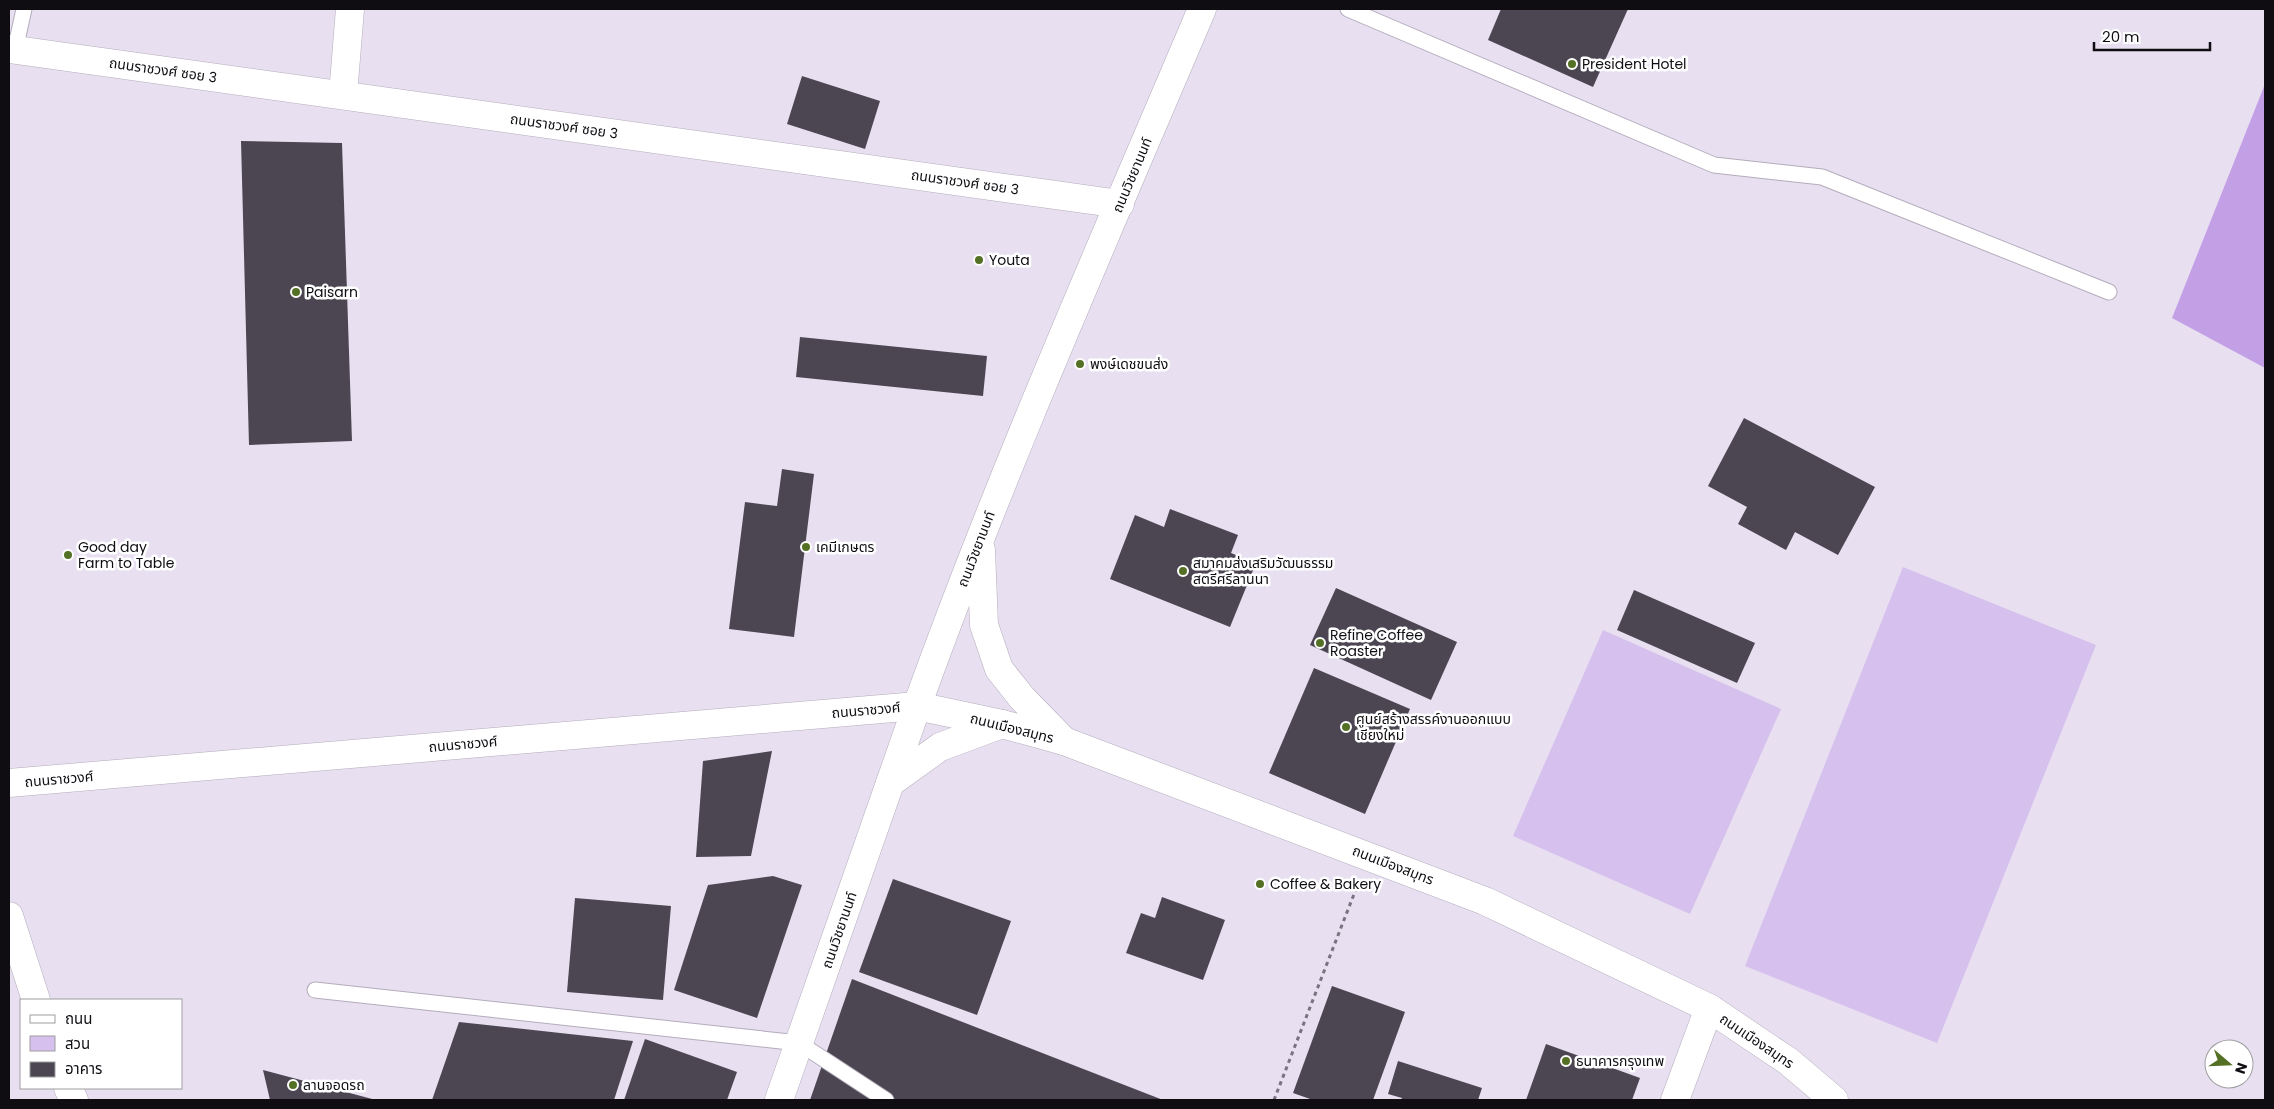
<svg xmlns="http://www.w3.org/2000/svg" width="2274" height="1109" font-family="Poppins,'Noto Sans Thai',sans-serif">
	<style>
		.green { fill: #d6c0ed }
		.forest { fill: #c3a0e6 }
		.building { fill: #4c4653 }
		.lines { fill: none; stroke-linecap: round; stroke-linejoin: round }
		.service-casing { stroke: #b4acbc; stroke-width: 17 }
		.minor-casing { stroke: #b4acbc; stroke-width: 29 }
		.tertiary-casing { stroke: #b4acbc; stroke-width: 29 }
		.path { stroke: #78737e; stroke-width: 3; stroke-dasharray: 4 4; stroke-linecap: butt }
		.service { stroke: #fff; stroke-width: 15 }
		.minor { stroke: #fff; stroke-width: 28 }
		.tertiary { stroke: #fff; stroke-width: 28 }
		.poi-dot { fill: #547024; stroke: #fff; stroke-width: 2 }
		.labels { text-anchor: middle; stroke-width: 5; stroke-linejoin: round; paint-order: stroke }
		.poi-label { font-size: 14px; fill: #0f0c12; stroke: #fff; text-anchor: start }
		.street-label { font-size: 14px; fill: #0f0c12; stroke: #fff }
	</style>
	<rect width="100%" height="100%" fill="#e8e0f1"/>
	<g class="green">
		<polygon points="1903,567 2096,645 1937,1043 1745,966"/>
		<polygon points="1603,630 1781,709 1690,914 1513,836"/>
	</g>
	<polygon class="forest" points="2265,84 2265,368 2172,318"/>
	<g class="building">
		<polygon points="1501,9 1628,9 1593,87 1488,40"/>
		<polygon points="802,76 880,101 865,149 787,124"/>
		<polygon points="241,141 342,143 352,441 249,445"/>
		<polygon points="800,337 987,356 983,396 796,377"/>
		<polygon points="1744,418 1875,487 1838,555 1795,532 1786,550 1738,524 1747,507 1708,486"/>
		<polygon points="782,469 814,474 794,637 729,629 745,502 777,506"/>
		<polygon points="1170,509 1238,535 1231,553 1256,563 1230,627 1110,579 1135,515 1164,527"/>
		<polygon points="1336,588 1457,642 1431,700 1310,645"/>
		<polygon points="1634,590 1755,643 1737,683 1617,630"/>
		<polygon points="1314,668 1410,709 1365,814 1269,773"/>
		<polygon points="772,751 751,856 696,857 703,761"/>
		<polygon points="773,876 802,885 757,1018 674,990 708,885"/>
		<polygon points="893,879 1011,921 977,1015 859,972"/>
		<polygon points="1162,897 1225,920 1203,980 1126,953 1141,913 1155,918"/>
		<polygon points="575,898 671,906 663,1000 567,992"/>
		<polygon points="852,979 1163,1100 810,1100"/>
		<polygon points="1332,986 1405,1012 1373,1100 1313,1100 1293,1093"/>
		<polygon points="459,1022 633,1041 614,1100 432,1100"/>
		<polygon points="645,1039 737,1072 727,1100 624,1100"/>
		<polygon points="1546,1044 1640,1078 1632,1100 1526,1100"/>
		<polygon points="1398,1061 1482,1088 1478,1100 1401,1100 1402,1098 1388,1094"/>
		<polygon points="263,1070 376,1100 270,1100"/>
	</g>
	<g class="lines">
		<g class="service-casing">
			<g id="service">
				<polyline points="1348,9 1714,165 1822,177 2109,292"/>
				<polyline points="15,50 24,9"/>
				<polyline points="315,990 799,1043 886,1100"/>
			</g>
		</g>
		<g class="minor-casing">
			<g id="minor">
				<polyline points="9,49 1120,204"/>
				<polyline points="343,95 350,9"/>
				<polyline points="981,550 984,625 999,669 1022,698 1064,741"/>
				<path d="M917,706C1002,470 1104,240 1202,9"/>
				<polyline points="890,783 940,747 1002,724"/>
				<polyline points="9,916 36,1000"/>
				<polyline points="68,1088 74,1100"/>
				<polyline points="1675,1100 1709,1008"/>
			</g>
		</g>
		<g class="tertiary-casing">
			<g id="tertiary">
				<polyline points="9,783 917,706 1002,724 1064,741 1485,901 1709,1008 1788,1061 1834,1100"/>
				<polyline points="779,1100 917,706"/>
			</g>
		</g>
		<polyline class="path" points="1274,1100 1356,889"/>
		<use href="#service" class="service"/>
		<use href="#minor" class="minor"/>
		<use href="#tertiary" class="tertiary"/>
	</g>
	<g class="poi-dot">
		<circle cx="1572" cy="64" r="5"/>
		<circle cx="979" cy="260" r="5"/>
		<circle cx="296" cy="292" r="5"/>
		<circle cx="1080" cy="364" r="5"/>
		<circle cx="806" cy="547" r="5"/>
		<circle cx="68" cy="555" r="5"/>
		<circle cx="1183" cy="571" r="5"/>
		<circle cx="1320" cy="643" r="5"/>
		<circle cx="1346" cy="727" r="5"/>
		<circle cx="1260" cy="884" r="5"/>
		<circle cx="1566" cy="1061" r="5"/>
		<circle cx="293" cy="1085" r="5"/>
	</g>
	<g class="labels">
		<g class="poi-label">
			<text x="1582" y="69">President Hotel</text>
			<text x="989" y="265">Youta</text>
			<text x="306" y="297">Paisarn</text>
			<text x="1090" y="369">พงษ์เดชขนส่ง</text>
			<text x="78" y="552">Good day<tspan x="78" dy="16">Farm to Table</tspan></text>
			<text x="816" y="552">เคมีเกษตร</text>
			<text x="1193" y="568">สมาคมส่งเสริมวัฒนธรรม<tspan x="1193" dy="16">สตรีศรีลานนา</tspan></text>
			<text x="1330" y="640">Refine Coffee<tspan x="1330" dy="16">Roaster</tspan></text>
			<text x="1356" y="724">ศูนย์สร้างสรรค์งานออกแบบ<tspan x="1356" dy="16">เชียงใหม่</tspan></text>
			<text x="1270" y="889">Coffee &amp; Bakery</text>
			<text x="1576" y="1066">ธนาคารกรุงเทพ</text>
			<text x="303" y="1090">ลานจอดรถ</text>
		</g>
		<g class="street-label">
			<text transform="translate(163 70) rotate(8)" y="5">ถนนราชวงศ์ ซอย 3</text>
			<text transform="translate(564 126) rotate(8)" y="5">ถนนราชวงศ์ ซอย 3</text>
			<text transform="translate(1132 175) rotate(-67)" y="5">ถนนวิชยานนท์</text>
			<text transform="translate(965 182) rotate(8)" y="5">ถนนราชวงศ์ ซอย 3</text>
			<text transform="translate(976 549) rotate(-69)" y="5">ถนนวิชยานนท์</text>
			<text transform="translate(866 710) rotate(-5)" y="5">ถนนราชวงศ์</text>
			<text transform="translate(1012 728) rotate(14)" y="5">ถนนเมืองสมุทร</text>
			<text transform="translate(463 744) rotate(-5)" y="5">ถนนราชวงศ์</text>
			<text transform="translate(59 779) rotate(-5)" y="5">ถนนราชวงศ์</text>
			<text transform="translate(1393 865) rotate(21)" y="5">ถนนเมืองสมุทร</text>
			<text transform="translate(839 930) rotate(-71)" y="5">ถนนวิชยานนท์</text>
			<text transform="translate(1757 1041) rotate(34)" y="5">ถนนเมืองสมุทร</text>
		</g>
	</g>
	<rect width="2274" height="1109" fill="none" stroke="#0f0c12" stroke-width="20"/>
	<rect x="20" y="999" width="162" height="90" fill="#ffffff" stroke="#9f9ea0"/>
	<rect x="30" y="1015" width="25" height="8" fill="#ffffff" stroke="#9f9ea0"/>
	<text x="65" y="1024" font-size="15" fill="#0f0c12">ถนน</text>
	<rect x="30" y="1036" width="25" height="15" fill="#d6c0ed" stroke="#9f9ea0"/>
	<text x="65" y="1049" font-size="15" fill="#0f0c12">สวน</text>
	<rect x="30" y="1062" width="25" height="15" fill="#4c4653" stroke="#9f9ea0"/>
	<text x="65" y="1074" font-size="15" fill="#0f0c12">อาคาร</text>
	<g transform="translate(2229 1064) rotate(109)"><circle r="24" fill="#ffffff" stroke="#9f9ea0"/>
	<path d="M0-4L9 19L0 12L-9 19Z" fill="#547024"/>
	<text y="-8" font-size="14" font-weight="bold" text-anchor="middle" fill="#0f0c12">N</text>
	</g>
	<path d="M2094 42v8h116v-8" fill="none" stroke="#0f0c12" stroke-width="2.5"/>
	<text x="2102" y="42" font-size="15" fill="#0f0c12" stroke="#ffffff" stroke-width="4" paint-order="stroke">20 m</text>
</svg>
